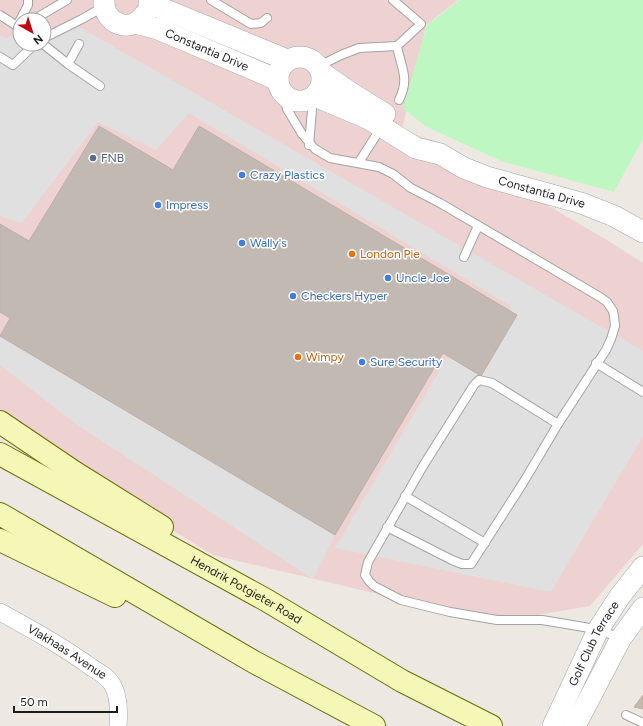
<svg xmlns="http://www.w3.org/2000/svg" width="643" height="726" font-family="Figtree,sans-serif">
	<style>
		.commercial { fill: #eed2d1; fill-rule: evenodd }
		.park { fill: #bff7c2 }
		.parking { fill: #e0e0e0 }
		.building { fill: #c2b9b2; stroke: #beafa5 }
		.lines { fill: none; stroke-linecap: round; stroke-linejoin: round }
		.service-casing { stroke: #a3a3a3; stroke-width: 10 }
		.minor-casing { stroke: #a3a3a3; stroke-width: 18 }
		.tertiary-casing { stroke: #a3a3a3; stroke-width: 22 }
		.secondary-casing { stroke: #666f08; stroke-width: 24 }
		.service { stroke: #fff; stroke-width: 8 }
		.minor { stroke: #fff; stroke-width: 17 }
		.tertiary { stroke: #fff; stroke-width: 21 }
		.secondary { stroke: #f5f7b6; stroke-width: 22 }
		.service-dot { fill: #5c6f8a; stroke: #fff; stroke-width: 1.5 }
		.shop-dot { fill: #3f7fe0; stroke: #fff; stroke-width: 1.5 }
		.food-dot { fill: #e8710a; stroke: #fff; stroke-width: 1.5 }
		.labels { text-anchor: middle; stroke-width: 3; stroke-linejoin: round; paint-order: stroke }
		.street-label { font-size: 12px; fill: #1c1c1c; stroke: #fff }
		.service-label { font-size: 12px; fill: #4e5e75; stroke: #fff; text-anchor: start }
		.shop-label { font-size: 12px; fill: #366cbe; stroke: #fff; text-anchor: start }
		.food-label { font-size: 12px; fill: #c56008; stroke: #fff; text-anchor: start }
	</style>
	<rect width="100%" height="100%" fill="#ede9e2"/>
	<path class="commercial" d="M0,0H458L426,25L402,130L441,143L607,240L643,263V544L590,606L497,622L213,555L100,486L0,410ZM20,20H44V44H20Z"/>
	<polygon class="park" points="460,0 643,0 643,139 614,192 501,161 425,126 403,108 427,25"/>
	<g class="parking">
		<polygon points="76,25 643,351 643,436 551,592 335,548 447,358 477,367 511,306 189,113 156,150 98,122 22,223 0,216 0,35 5,38 20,35 20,44 44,44 44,31"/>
		<polygon points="0,336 335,535 313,579 76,424 0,365"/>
	</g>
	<g class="building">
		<polygon points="99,126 173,170 199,126 517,315 481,376 443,353 335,535 0,336 10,318 0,312 0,224 29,241"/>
		<polygon points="643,695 643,709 634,707"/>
	</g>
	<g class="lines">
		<g class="service-casing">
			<g id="service">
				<polyline points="211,0 251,24 261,23 267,18"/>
				<polyline points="393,0 421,24 397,46"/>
				<polyline points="0,15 20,28"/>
				<polyline points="33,20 67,0"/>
				<polyline points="17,26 28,5 28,0"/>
				<polyline points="44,38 82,19 103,7"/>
				<polyline points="43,44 68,64 100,86"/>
				<polyline points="0,57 13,65 35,44"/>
				<polyline points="68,64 79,44"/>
				<path d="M319,66L341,55L359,48L397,46C401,68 410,78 399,100"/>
				<polyline points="284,95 287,109 302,134 315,149 330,158 379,167 393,174 411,188 440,203 600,297 607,302 613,311 614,316 615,326 611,339 606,350 558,424 523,483 471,564 462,564 452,560 387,527"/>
				<polyline points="309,145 313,98"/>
				<polyline points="359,162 377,134"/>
				<polyline points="464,257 478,226"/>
				<polyline points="596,363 643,392"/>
				<polyline points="558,424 492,383 479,380 474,385 423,466 368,562 365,575 369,581 374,586 401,600 450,612 497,620 542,620 584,627 598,630 621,638"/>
				<polyline points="405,496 485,543"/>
				<polyline points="626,715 643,723"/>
			</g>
		</g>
		<g class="minor-casing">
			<g id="minor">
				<path id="s1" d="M0,612C31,629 62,646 91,667C99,672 107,676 112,684C119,695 119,714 118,726"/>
			</g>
		</g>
		<g class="tertiary-casing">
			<g id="tertiary">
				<path d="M104,0C103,24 131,35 145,14"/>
				<polyline points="149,3 287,60"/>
				<path id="s2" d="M136,23L158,29L278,80"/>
				<circle cx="300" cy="79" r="22"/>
				<polyline points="322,73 351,93 385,114"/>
				<path id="s3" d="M315,96L369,119L416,148L440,154L464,168L487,177L581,203L614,216L643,232"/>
				<path id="s4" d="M553,726L598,630L620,596L643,567"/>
				<polyline points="575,726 621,638 643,608"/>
			</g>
		</g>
		<g class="secondary-casing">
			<g id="secondary">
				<polyline points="0,422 74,472 162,527"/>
				<path id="s5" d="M0,454L266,600L402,681L491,726"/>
				<polyline points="0,514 254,662 374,726"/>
				<polyline points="0,540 115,596"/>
			</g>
		</g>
		<use href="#service" class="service"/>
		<use href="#minor" class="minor"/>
		<use href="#tertiary" class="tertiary"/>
		<use href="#secondary" class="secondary"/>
	</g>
	<circle class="service-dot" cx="93" cy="158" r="4"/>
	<g class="shop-dot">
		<circle cx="242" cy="175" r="4"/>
		<circle cx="158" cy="205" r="4"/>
		<circle cx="242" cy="243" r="4"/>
		<circle cx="388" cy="278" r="4"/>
		<circle cx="293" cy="296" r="4"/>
		<circle cx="362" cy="362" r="4"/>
	</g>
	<g class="food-dot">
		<circle cx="352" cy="254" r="4"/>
		<circle cx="298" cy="357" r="4"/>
	</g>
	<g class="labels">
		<g class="street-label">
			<text dy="4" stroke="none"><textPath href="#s2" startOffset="76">Constantia Drive</textPath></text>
			<text dy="4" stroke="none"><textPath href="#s3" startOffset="248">Constantia Drive</textPath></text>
			<text dy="4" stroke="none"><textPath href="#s5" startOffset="281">Hendrik Potgieter Road</textPath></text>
			<text dy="4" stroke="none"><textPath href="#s4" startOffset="92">Golf Club Terrace</textPath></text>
			<text dy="4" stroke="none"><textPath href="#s1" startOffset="78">Vlakhaas Avenue</textPath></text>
		</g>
		<g class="service-label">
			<text x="101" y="162">FNB</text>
		</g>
		<g class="shop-label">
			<text x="250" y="179">Crazy Plastics</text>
			<text x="166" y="209">Impress</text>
			<text x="250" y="247">Wally's</text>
			<text x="396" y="282">Uncle Joe</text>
			<text x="301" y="300">Checkers Hyper</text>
			<text x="370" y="366">Sure Security</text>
		</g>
		<g class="food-label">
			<text x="360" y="258">London Pie</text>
			<text x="306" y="361">Wimpy</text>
		</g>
	</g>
	<g transform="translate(32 32) rotate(141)"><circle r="19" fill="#ffffff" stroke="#a4a4a4"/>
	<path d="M0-3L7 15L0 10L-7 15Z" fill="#c2060b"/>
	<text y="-6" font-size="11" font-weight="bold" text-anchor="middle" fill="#1c1c1c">N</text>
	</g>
	<path d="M14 706v6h103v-6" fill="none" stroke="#1c1c1c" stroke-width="2"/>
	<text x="20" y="706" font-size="12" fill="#1c1c1c" stroke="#ffffff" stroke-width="3" paint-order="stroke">50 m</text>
</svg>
